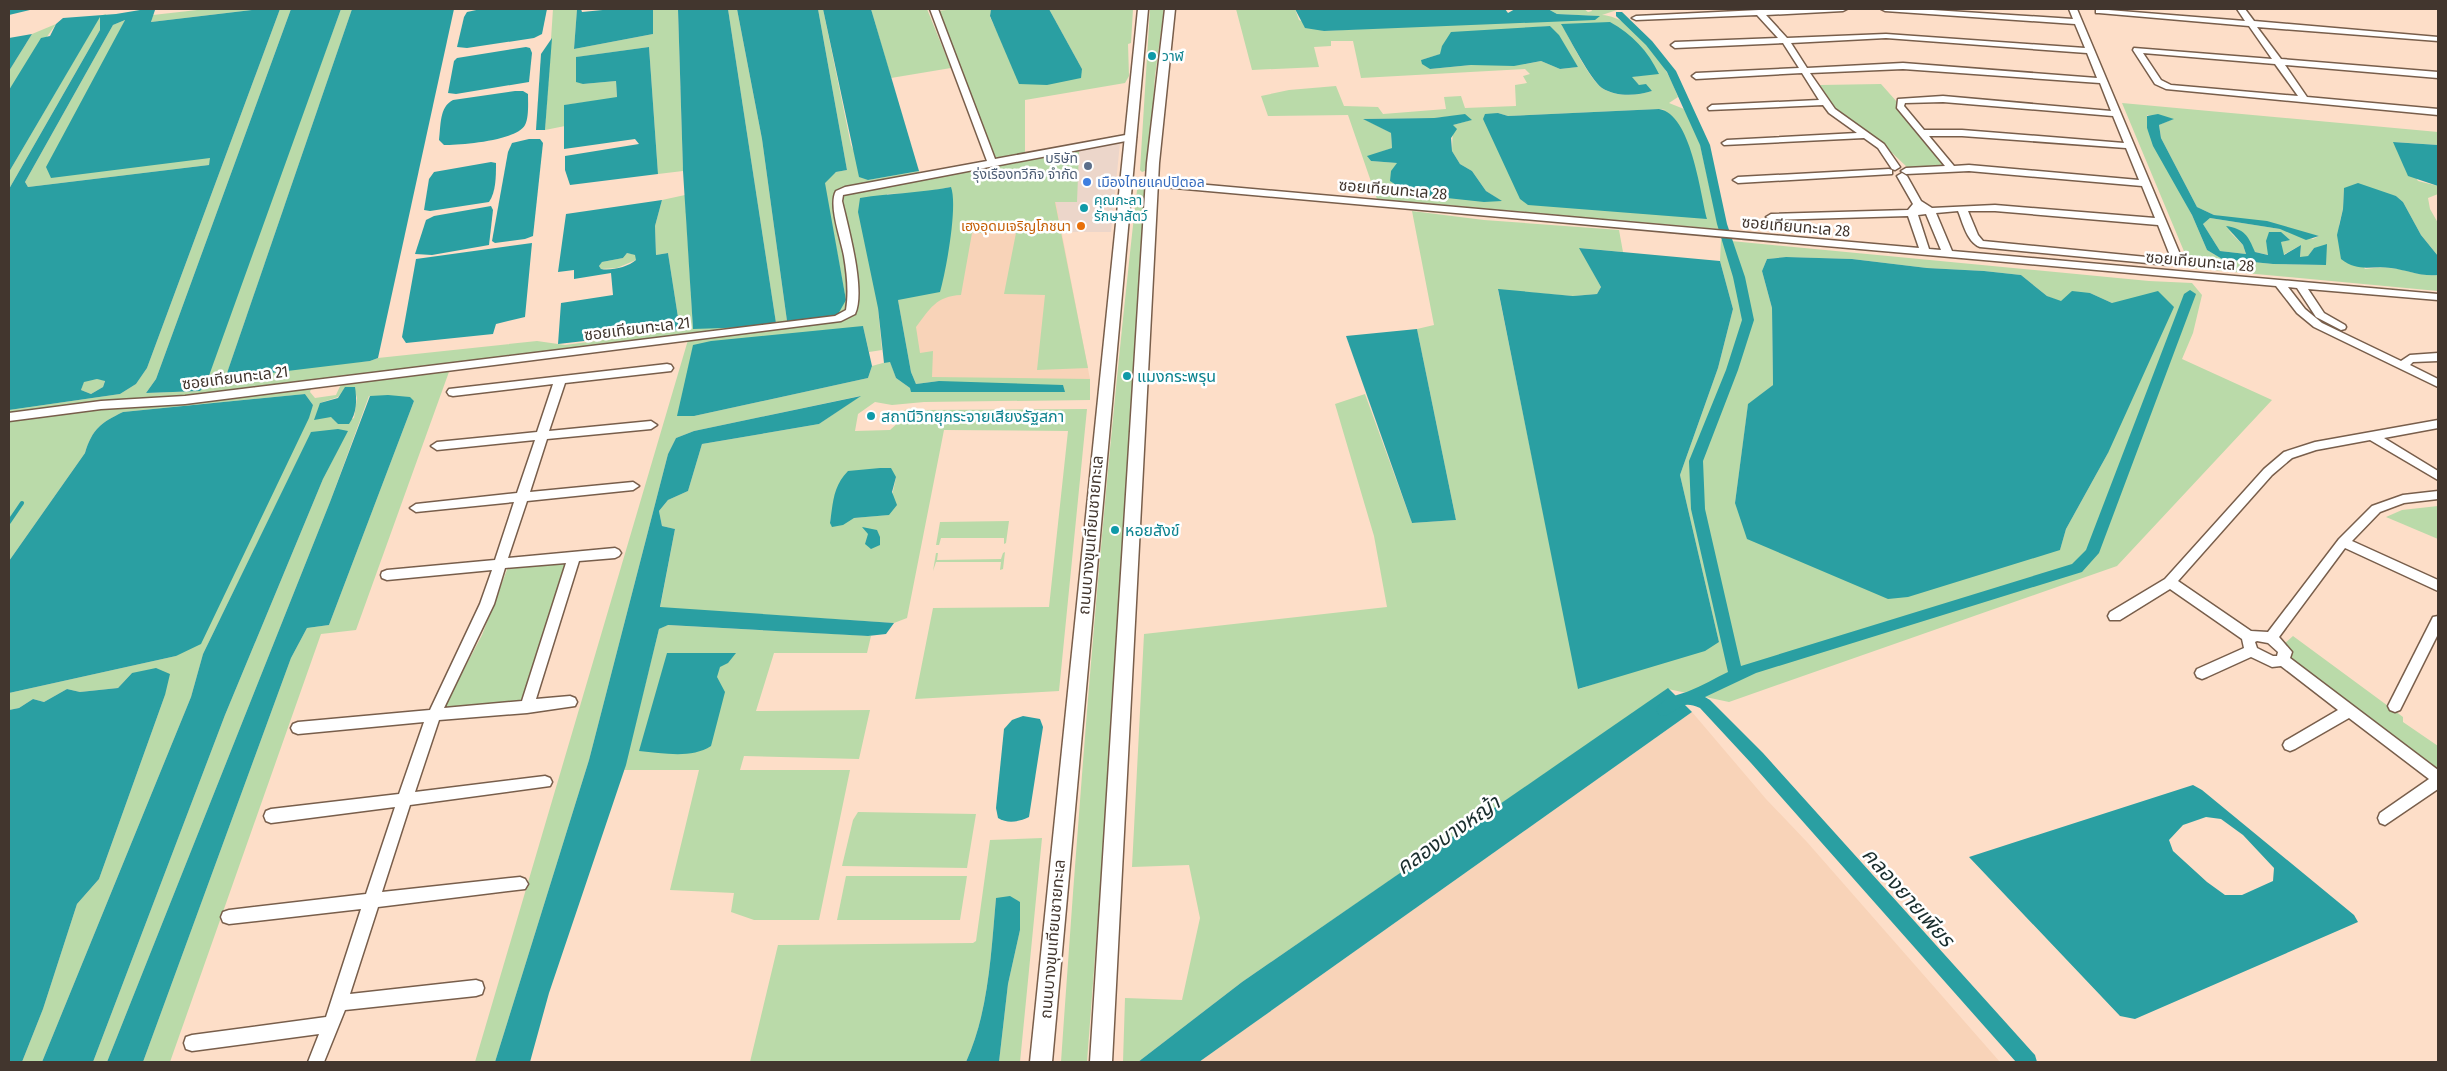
<svg xmlns="http://www.w3.org/2000/svg" width="2447" height="1071" font-family="'Fira Sans Condensed','Noto Sans Thai',sans-serif">
	<style>
		.commercial { fill: #ecd6ca }
		.built { fill: #f8d3b8 }
		.green { fill: #badaa9; fill-rule: evenodd }
		.water { fill: #2a9fa2; fill-rule: evenodd }
		.lines { fill: none; stroke-linecap: round; stroke-linejoin: round }
		.stream { stroke: #2a9fa2; stroke-width: 4 }
		.canal { fill: #2a9fa2; fill-rule: evenodd }
		.minor-casing { stroke: #785e4b; stroke-width: 3 }
		.major-casing { stroke: #785e4b; stroke-width: 3 }
		.minor { fill: #fff; fill-rule: evenodd }
		.major { fill: #fff; fill-rule: evenodd }
		.culture-dot { fill: #0f9aa8; stroke: #fff; stroke-width: 2 }
		.service-dot { fill: #5c6f8a; stroke: #fff; stroke-width: 2 }
		.shop-dot { fill: #3f7fe0; stroke: #fff; stroke-width: 2 }
		.food-dot { fill: #e8710a; stroke: #fff; stroke-width: 2 }
		.labels { text-anchor: middle; stroke-width: 5; stroke-linejoin: round; paint-order: stroke }
		.far-culture-label { font-size: 14px; fill: #0d838f; stroke: #fff; text-anchor: start }
		.far-service-label { font-size: 14px; fill: #4e5e75; stroke: #fff; text-anchor: end }
		.far-shop-label { font-size: 14px; fill: #366cbe; stroke: #fff; text-anchor: start }
		.far-food-label { font-size: 14px; fill: #c56008; stroke: #fff; text-anchor: end }
		.street-label { font-size: 16px; fill: #42362e; stroke: #fff }
		.culture-label { font-size: 16px; fill: #0d838f; stroke: #fff; text-anchor: start }
		.near-water-label { font-size: 21px; font-style: italic; fill: #1a2e2e; stroke: #fff }
	</style>
	<rect width="100%" height="100%" fill="#fddec8"/>
	<polygon class="commercial" points="1120,143 1111,232 1061,232 1047,156"/>
	<g class="built">
		<polygon points="1047,156 1090,379 914,379 898,300 953,193"/>
		<polygon points="1692,712 1766,799 1807,842 2000,1062 1199,1062"/>
	</g>
	<g class="green">
		<polygon points="206,9 261,9 151,22 153,15"/>
		<path d="M280,9H291L156,379L146,393L200,391L341,9H352L227,373L370,361L378,358L537,341L565,345L680,330L668,253L656,255L655,226L662,200L685,195L693,328L776,323L728,9H737L762,139L787,321L846,300L824,183L836,172L847,170L818,9H823L851,145L868,180L919,171L922,180L1079,151L1077,202H1055L1088,368L1037,370L1045,295L1004,294L1016,233H972L961,295C936,296 930,309 916,327L920,353L933,351L932,377L1090,379V400L924,402L892,405L875,402L858,414L855,431L890,430L900,421L905,410L912,408L919,410L1087,409L1059,691L915,699L933,608L1049,607L1068,431L944,430L907,618L894,623L660,608L675,529L662,526L659,511L668,500L688,491L702,444L819,424L860,396L694,431L676,438L668,454L589,760L495,1062H475L688,340L450,369L356,630L321,634L170,1062H143L291,658L307,628L329,625L414,401L409,397L369,396L330,502L107,1062H93L225,715L323,479L347,431L311,433L203,654L191,697L42,1062H22L43,1009L77,904L99,879L165,695L132,673L118,688L80,692L67,689L44,702L33,699L19,708L9,710V693L176,656L313,405L305,394L123,412C102,422 92,429 85,453L9,561V410L120,394L136,384L147,368ZM951,187L898,300L911,372L916,384L939,381L910,388L896,378L890,361L872,366L868,378L694,416L863,326L869,352L882,350L878,308L887,194L919,193ZM341,384L336,395L315,398L310,392L312,386ZM346,387L354,388L357,398L354,418L338,424L320,403L338,397ZM896,477L888,515L854,518L830,523L831,516Z"/>
		<polygon points="553,9 577,9 574,49 653,34 653,9 678,9 683,171 658,174 649,47 577,57 583,84 616,81 617,98 565,105 565,126 545,130"/>
		<polygon points="871,9 927,9 951,68 891,78"/>
		<polygon points="957,9 991,9 990,17 1001,40 1082,69 1049,9 1133,9 1131,43 1128,44 1129,76 1125,83 1025,100 1025,153 994,158 936,11"/>
		<polygon points="1150,9 1164,9 1155,76 1150,145 1145,171 1142,172 1140,170"/>
		<path d="M1236,9H1295L1299,20L1324,31L1599,16L1557,14L1548,9H1584L1588,12L1592,11L1591,9H1620L1602,15C1637,17 1668,68 1678,97L1669,103L1684,109L1699,140L1719,229L1377,199L1348,115L1268,116L1261,96L1289,90L1336,86L1344,106L1378,107L1383,114L1446,109L1444,97L1461,96L1465,108L1516,106L1515,85L1527,83L1523,76L1530,74L1525,69L1361,78L1353,41H1331V46L1314,47L1319,67L1252,70ZM1562,25L1659,73L1631,77L1639,85L1652,91C1637,96 1615,97 1602,88C1589,79 1570,39 1562,25ZM1550,26L1578,67L1560,69L1541,61L1526,64L1471,65L1430,69L1421,60L1525,28ZM1659,109L1666,110L1483,119L1498,113L1508,116ZM1465,115L1471,120L1453,125L1452,151L1460,164L1472,171L1486,191L1501,201L1397,163L1371,161L1368,157L1392,148L1391,133L1364,119L1434,118Z"/>
		<polygon points="106,14 100,30 9,189 9,172 100,16"/>
		<polygon points="125,20 118,34 211,158 209,165 28,187 25,182 113,25"/>
		<polygon points="56,24 9,90 9,71 32,34"/>
		<polygon points="1881,84 1897,102 1898,108 1917,134 1944,165 1943,167 1907,167 1874,136 1837,111 1820,85"/>
		<path d="M2122,103L2438,132V145L2394,142L2418,181L2438,186V194L2428,198L2430,209L2438,223V256L2421,235L2403,202L2396,196L2344,188L2343,209L2339,225L2365,269C2373,268 2382,267 2390,268C2407,269 2419,277 2438,275V291L2191,268ZM2147,115L2173,119L2159,125L2161,138L2197,207L2214,215L2319,236L2313,239L2280,229L2210,218L2203,224L2220,251L2246,254L2243,245L2228,230L2255,252L2269,255L2266,241L2289,240L2281,242L2283,255L2301,245L2300,258L2308,256L2314,248L2326,265L2273,264L2222,259L2207,250L2192,215L2147,128Z"/>
		<path d="M1140,189H1145L1146,193C1136,322 1131,452 1123,582C1112,742 1099,902 1087,1062H1061C1081,771 1104,480 1137,190Z"/>
		<path d="M1412,211L1484,220L1619,230L1623,252L1580,248L1601,287L1597,294L1573,296L1498,290L1579,689L1719,642L1680,475L1718,368L1733,309L1720,261L1721,240L2149,281L2192,283L2202,295L2193,333L2182,359L2272,400L2117,566L1729,702L1668,689L1242,982L1138,1062H1123L1125,998L1182,1000L1200,918L1189,865L1132,867L1144,634L1387,607L1374,536L1335,404L1365,394L1412,523L1456,520L1417,329L1434,325ZM1786,257L1852,259L1927,268L1984,271L2021,275L2047,296L2061,302L2090,293L2112,303L2108,453L2066,529L2060,550L1735,503L1748,405L1773,385L1772,308L1762,271L1767,259Z"/>
		<polygon points="627,253 636,255 636,260 617,268 601,269 599,266 602,262 623,258"/>
		<polygon points="97,379 105,380 103,387 91,394 81,390 84,381"/>
		<polygon points="2438,506 2438,539 2386,517 2402,510"/>
		<polygon points="1009,521 1006,543 1004,544 1004,538 941,538 939,545 936,545 940,522"/>
		<polygon points="1005,552 1003,569 1000,570 1001,562 936,562 933,571 936,553 938,553 937,560 1001,559 1003,553"/>
		<polygon points="569,562 522,703 443,709 482,635 508,567"/>
		<polygon points="667,625 871,636 867,653 774,653 756,711 870,710 859,759 744,756 740,770 850,770 819,920 754,920 731,912 734,893 670,890 699,770 624,770 659,629"/>
		<polygon points="2293,636 2403,717 2403,722 2438,746 2438,769 2293,662 2285,643"/>
		<polygon points="858,812 976,814 967,868 842,866 853,820"/>
		<path d="M1042,838L1020,1062H999L1008,984L1020,930L996,898C991,953 989,1011 966,1062H750L778,945L973,943L976,941L990,840Z"/>
		<polygon points="846,876 967,876 960,920 837,920"/>
	</g>
	<g class="water">
		<path d="M146,9L155,10L151,22L261,9H280L147,368L136,384L120,394L9,410V189L100,30V17L9,172V90L41,38L50,36L56,24L63,18L116,14ZM125,20L46,167L51,178L210,158L209,165L28,187L25,182L113,25ZM97,379L105,381L103,387L91,394L81,390L84,382Z"/>
		<polygon points="291,9 341,9 206,384 200,391 146,393 156,379"/>
		<polygon points="352,9 454,9 378,358 370,361 229,378 227,373"/>
		<polygon points="481,9 547,9 542,34 534,38 467,48 457,47 464,17 467,12"/>
		<polygon points="577,9 581,9 582,12 613,9 653,9 653,34 574,49"/>
		<polygon points="678,9 728,9 776,323 754,327 693,329 683,171"/>
		<polygon points="737,9 818,9 847,170 836,172 825,183 846,300 837,316 787,321 762,139"/>
		<polygon points="823,9 871,9 919,171 868,180 859,177"/>
		<polygon points="991,9 1049,9 1082,69 1081,78 1047,85 1019,84 990,16"/>
		<polygon points="1295,9 1505,9 1508,13 1515,9 1548,9 1557,14 1600,16 1595,20 1324,31 1305,28"/>
		<path d="M1610,22C1632,34 1648,51 1659,74L1632,77L1639,85L1646,84L1652,91C1637,96 1616,97 1602,88C1590,79 1570,39 1561,24Z"/>
		<polygon points="1550,26 1559,35 1578,67 1560,69 1541,61 1514,66 1471,65 1430,69 1422,64 1421,60 1440,54 1442,46 1451,32"/>
		<polygon points="32,34 9,71 9,38"/>
		<polygon points="552,38 545,130 536,130 541,54"/>
		<polygon points="526,47 530,48 532,53 529,82 456,94 448,93 454,61 457,58"/>
		<polygon points="649,47 658,174 570,185 565,170 565,156 639,144 635,139 564,149 564,105 617,97 616,81 583,84 576,82 576,57"/>
		<path d="M515,91H523L528,94C528,102 529,118 525,125C516,141 461,145 444,145L439,140C441,126 439,107 453,100Z"/>
		<path d="M1659,109C1691,114 1700,192 1707,219L1528,205L1520,199L1483,119L1485,114L1498,113L1508,116Z"/>
		<polygon points="1465,114 1472,120 1453,125 1457,129 1451,138 1452,151 1460,164 1472,171 1486,191 1502,201 1484,202 1410,194 1390,181 1391,171 1397,163 1371,161 1367,156 1392,148 1391,133 1363,119 1434,118"/>
		<path d="M2158,114L2174,119L2159,125L2161,138L2197,207L2214,215L2267,221L2319,236L2306,240L2280,229L2210,218L2203,224L2220,251L2246,254L2243,245L2226,226C2244,229 2248,235 2255,252L2268,255L2266,241L2269,232H2281L2290,240L2281,242L2284,255L2301,245L2300,257L2308,256L2314,248L2327,244L2326,265L2273,264L2222,259L2207,250L2192,215L2153,146L2147,128V116Z"/>
		<polygon points="529,139 540,139 543,143 533,236 525,239 495,243 492,241 508,152 512,143"/>
		<polygon points="2393,142 2438,145 2438,186 2408,176"/>
		<path d="M491,162L496,163C496,176 496,192 489,202L430,211L424,210L429,179L434,172Z"/>
		<path d="M2358,183L2396,196L2403,202L2421,235L2438,256V275C2421,277 2407,270 2391,268C2371,265 2359,273 2341,259L2337,235L2343,209L2344,188Z"/>
		<path d="M951,187C958,206 946,271 940,292L898,300L911,372L916,384L939,381L1063,385L1065,392H911L910,388L896,378L890,362L884,363L878,308L858,212L860,198C890,193 921,193 951,187Z"/>
		<path d="M662,200L655,226L656,255L668,253L680,330L558,344L561,303L613,295L611,273L574,279V270L558,272L566,214ZM627,253L635,255L636,260C628,267 611,271 601,269L599,266L602,262L623,258Z"/>
		<polygon points="491,206 493,210 489,245 432,255 415,254 426,220 434,216"/>
		<polygon points="532,243 525,317 496,324 493,334 406,343 402,337 416,259"/>
		<polygon points="1579,248 1720,261 1733,309 1718,368 1680,475 1719,642 1705,651 1578,689 1498,289 1573,296 1597,294 1601,287"/>
		<polygon points="1786,257 1852,259 1927,268 1984,271 2021,275 2047,296 2061,301 2072,291 2090,293 2112,303 2158,291 2174,307 2108,453 2066,529 2060,550 1908,597 1888,599 1747,539 1735,503 1748,404 1773,385 1772,308 1762,271 1767,259"/>
		<polygon points="863,326 872,366 868,378 694,416 677,416 693,345 711,341"/>
		<polygon points="1417,329 1456,520 1412,523 1346,336"/>
		<path d="M345,387H355C357,400 357,413 349,424H338L331,417L314,420L320,403L338,398Z"/>
		<path d="M305,394L313,405L309,418L201,644L176,656L9,693V561L85,453C92,429 102,422 123,412Z"/>
		<polygon points="388,395 410,397 414,401 329,625 307,628 291,658 143,1062 107,1062 330,502 370,396"/>
		<polygon points="861,396 819,424 702,444 688,491 668,500 659,511 662,526 675,529 660,607 894,623 886,634 868,636 668,625 659,629 626,765 549,993 530,1062 495,1062 589,760 668,454 676,438 694,431"/>
		<polygon points="338,429 348,431 323,479 225,715 93,1062 42,1062 191,697 203,654 311,432"/>
		<path d="M880,468H891L896,477L892,492L897,505L889,515L854,518L843,525L832,527L830,523C833,503 833,486 848,471Z"/>
		<polygon points="862,527 877,530 880,537 880,545 871,549 865,544 868,534"/>
		<path d="M667,653H736L728,663L720,667L717,677L725,692L711,746C691,759 663,753 639,751Z"/>
		<polygon points="156,668 170,674 165,695 99,879 77,904 43,1009 22,1062 9,1062 9,710 19,708 33,699 44,702 67,689 80,692 118,688 132,673"/>
		<polygon points="1668,688 1692,712 1199,1062 1138,1062 1242,982"/>
		<path d="M1023,716L1040,719L1043,727L1029,817C1018,822 1008,824 998,818L996,808L1004,729L1012,720Z"/>
		<path d="M2193,785L2202,790L2354,915L2358,922L2135,1019L2120,1016L1969,857ZM2206,817L2221,819L2243,835L2274,868L2273,881L2242,895H2225L2207,882L2173,851L2169,840L2183,825Z"/>
		<path d="M1010,896L1020,902V930L1008,984L999,1062H966C989,1011 991,953 996,898Z"/>
	</g>
	<g class="lines">
		<polyline class="stream" points="9,522 22,503"/>
		<g class="canal">
			<polygon points="9,9 34,9 9,15"/>
			<path d="M1616,12H1622L1652,41L1676,71L1710,145L1727,224L1745,277L1754,320L1738,370L1703,461L1705,509L1741,666L2072,564L2086,550L2184,294L2190,290L2196,294L2099,553L2082,572L1756,673L1705,697L1710,700L1763,753L2035,1055L2037,1062H2016L1751,763L1700,708C1680,699 1680,711 1664,716L1659,715L1656,710C1663,697 1676,696 1689,691C1702,686 1715,678 1728,672L1691,509L1689,461L1726,370L1742,320L1733,277L1717,224L1700,145L1667,72L1646,45L1616,16Z"/>
		</g>
		<g class="minor-casing">
			<g id="minor">
				<path d="M930,9H938L995,159L1131,134L1136,137L1131,140L843,195L842,201C848,227 866,291 855,314L841,321L185,404L101,409L9,421V413L101,401L185,396L835,316L846,310C849,292 847,274 844,256C841,239 828,205 836,191L845,187L987,161Z"/>
				<path d="M1847,9L1843,11L1766,15L1787,38L1886,34L2085,48L2075,24L1885,11L1881,9H1917L2073,19L2069,9H2077L2182,259L2168,265L1980,247C1967,242 1963,223 1958,211L1936,213L1952,251L2438,294V300L2308,289L2324,313L2345,325L2346,327L2345,329L2341,330L2316,317L2297,288L2288,287L2305,309L2322,323L2401,361L2410,355L2438,353V361L2413,362L2410,365L2438,379V387L2314,327L2297,313L2276,286L1152,186L1147,183L1152,180L1919,248L1908,216L1771,220L1766,217L1771,214L1908,210L1913,204L1897,176L1902,173L1907,176L1921,201L1932,208L1995,205L2155,218L2142,186L1969,171L1906,174L1901,171L1906,168L1945,166L1897,108L1898,99L1943,96L2111,111L2100,83L1903,69L1810,73L1835,109L1884,144L1900,167L1895,170L1892,169L1878,148L1864,138L1724,145L1722,143L1727,140L1857,133L1829,113L1823,105L1709,110L1708,108L1712,105L1819,100L1802,73L1696,79L1692,76L1696,73L1799,68L1783,43L1675,48L1671,45L1675,42L1778,38L1757,15L1636,20L1632,18L1636,16L1759,10ZM1886,38L2087,53L2097,78L1903,63L1807,68L1791,43ZM1943,102L2113,116L2124,143L1962,130H1924L1904,106L1905,103ZM1929,136H1962L2126,148L2139,180L1969,165L1954,166ZM1968,211H1995L2158,225L2171,258L2167,259L1983,241L1978,235ZM1926,214L1941,250L1929,249L1918,215Z"/>
				<path d="M2096,9L2245,21L2237,9H2245L2254,21L2438,37V41L2257,27L2281,59L2438,72V78L2285,65L2307,97L2438,109V115L2166,89L2155,84L2133,50L2134,48L2272,59L2249,26L2099,13H2096ZM2143,53L2275,64L2298,96L2171,85L2161,80Z"/>
				<polygon points="1889,169 1892,170 1892,174 1738,183 1733,180 1738,177"/>
				<path d="M667,364L671,365L673,368L671,371L565,383L549,431L651,421L657,425L651,429L547,439L530,492L633,482L639,486L633,490L527,501L508,558L615,548L619,550L621,553L619,556L615,558L579,561L536,699L570,696L575,698L577,702L575,706L527,713L439,720L415,792L545,776L550,778L552,782L550,786L410,805L382,892L520,877L525,879L528,884L525,889L378,907L350,994L476,980L482,982L484,988L482,994L476,996L345,1010L324,1062H308L319,1034L192,1051L186,1049L184,1043L186,1037L192,1035L326,1017L361,909L229,924L223,922L221,917L223,912L229,910L366,894L395,807L271,823L266,821L264,816L266,811L271,809L399,794L424,722L298,734L293,732L291,728L293,724L298,722L430,710L480,604L492,570L387,580L382,578L381,575L382,572L387,570L495,560L514,502L416,512L410,508L416,504L517,493L535,440L437,450L431,446L437,442L537,432L553,384L453,396L449,395L447,392L449,389ZM566,563L522,701L444,708L494,604L505,568Z"/>
				<path d="M2438,420V428L2384,438L2438,471V480L2370,440L2316,450L2292,458L2272,475L2178,581L2251,631L2268,632L2339,539L2372,506L2403,495L2438,491V499L2404,503L2380,512L2352,541L2438,580V591L2345,548L2279,637L2292,652L2290,658L2438,770V789L2385,825L2380,823L2378,818L2380,813L2429,779L2349,718L2295,749L2290,751L2285,749L2283,745L2285,741L2338,710L2281,666L2272,667L2251,657L2207,677L2202,679L2197,677L2195,673L2197,669L2244,648L2242,639L2170,589L2120,620H2110L2108,616L2110,612L2165,579L2264,469L2284,452L2315,442ZM2257,641L2268,643L2278,652L2277,656H2273L2257,648L2255,642Z"/>
				<polygon points="2438,616 2438,634 2400,710 2395,712 2390,710 2388,706 2390,702 2433,617"/>
			</g>
		</g>
		<g class="major-casing">
			<g id="major">
				<polygon points="1138,9 1148,9 1052,1062 1030,1062"/>
				<polygon points="1165,9 1175,9 1159,163 1112,1062 1090,1062 1147,163"/>
			</g>
		</g>
		<use href="#minor" class="minor"/>
		<use href="#major" class="major"/>
	</g>
	<g class="culture-dot">
		<circle cx="1152" cy="56" r="5"/>
		<circle cx="1084" cy="208" r="5"/>
		<circle cx="1127" cy="376" r="5"/>
		<circle cx="871" cy="416" r="5"/>
		<circle cx="1115" cy="530" r="5"/>
	</g>
	<circle class="service-dot" cx="1088" cy="166" r="5"/>
	<circle class="shop-dot" cx="1087" cy="182" r="5"/>
	<circle class="food-dot" cx="1081" cy="226" r="5"/>
	<g class="labels">
		<g class="far-culture-label">
			<text x="1162" y="61">วาฬ</text>
			<text x="1094" y="205">คุณกะลา<tspan x="1094" dy="16">รักษาสัตว์</tspan></text>
		</g>
		<g class="far-service-label">
			<text x="1078" y="163">บริษัท<tspan x="1078" dy="16">รุ่งเรืองทวีกิจ จำกัด</tspan></text>
		</g>
		<g class="far-shop-label">
			<text x="1097" y="187">เมืองไทยแคปปิตอล</text>
		</g>
		<g class="far-food-label">
			<text x="1071" y="231">เฮงอุดมเจริญโภชนา</text>
		</g>
		<g class="street-label">
			<text transform="translate(1393 189) rotate(5)" y="6">ซอยเทียนทะเล 28</text>
			<text transform="translate(1796 226) rotate(5)" y="6">ซอยเทียนทะเล 28</text>
			<text transform="translate(2200 261) rotate(5)" y="6">ซอยเทียนทะเล 28</text>
			<text transform="translate(637 328) rotate(-7)" y="6">ซอยเทียนทะเล 21</text>
			<text transform="translate(235 377) rotate(-7)" y="6">ซอยเทียนทะเล 21</text>
			<text transform="translate(1090 535) rotate(-85)" y="6">ถนนบางขุนเทียนชายทะเล</text>
			<text transform="translate(1052 939) rotate(-85)" y="6">ถนนบางขุนเทียนชายทะเล</text>
		</g>
		<g class="culture-label">
			<text x="1137" y="382">แมงกระพรุน</text>
			<text x="881" y="422">สถานีวิทยุกระจายเสียงรัฐสภา</text>
			<text x="1125" y="536">หอยสังข์</text>
		</g>
		<g class="near-water-label">
			<text transform="translate(1448 835) rotate(-35)" y="7">คลองบางหญ้า</text>
			<text transform="translate(1908 897) rotate(48)" y="7">คลองยายเพียร</text>
		</g>
	</g>
	<rect width="2447" height="1071" fill="none" stroke="#42362e" stroke-width="20"/>
</svg>
